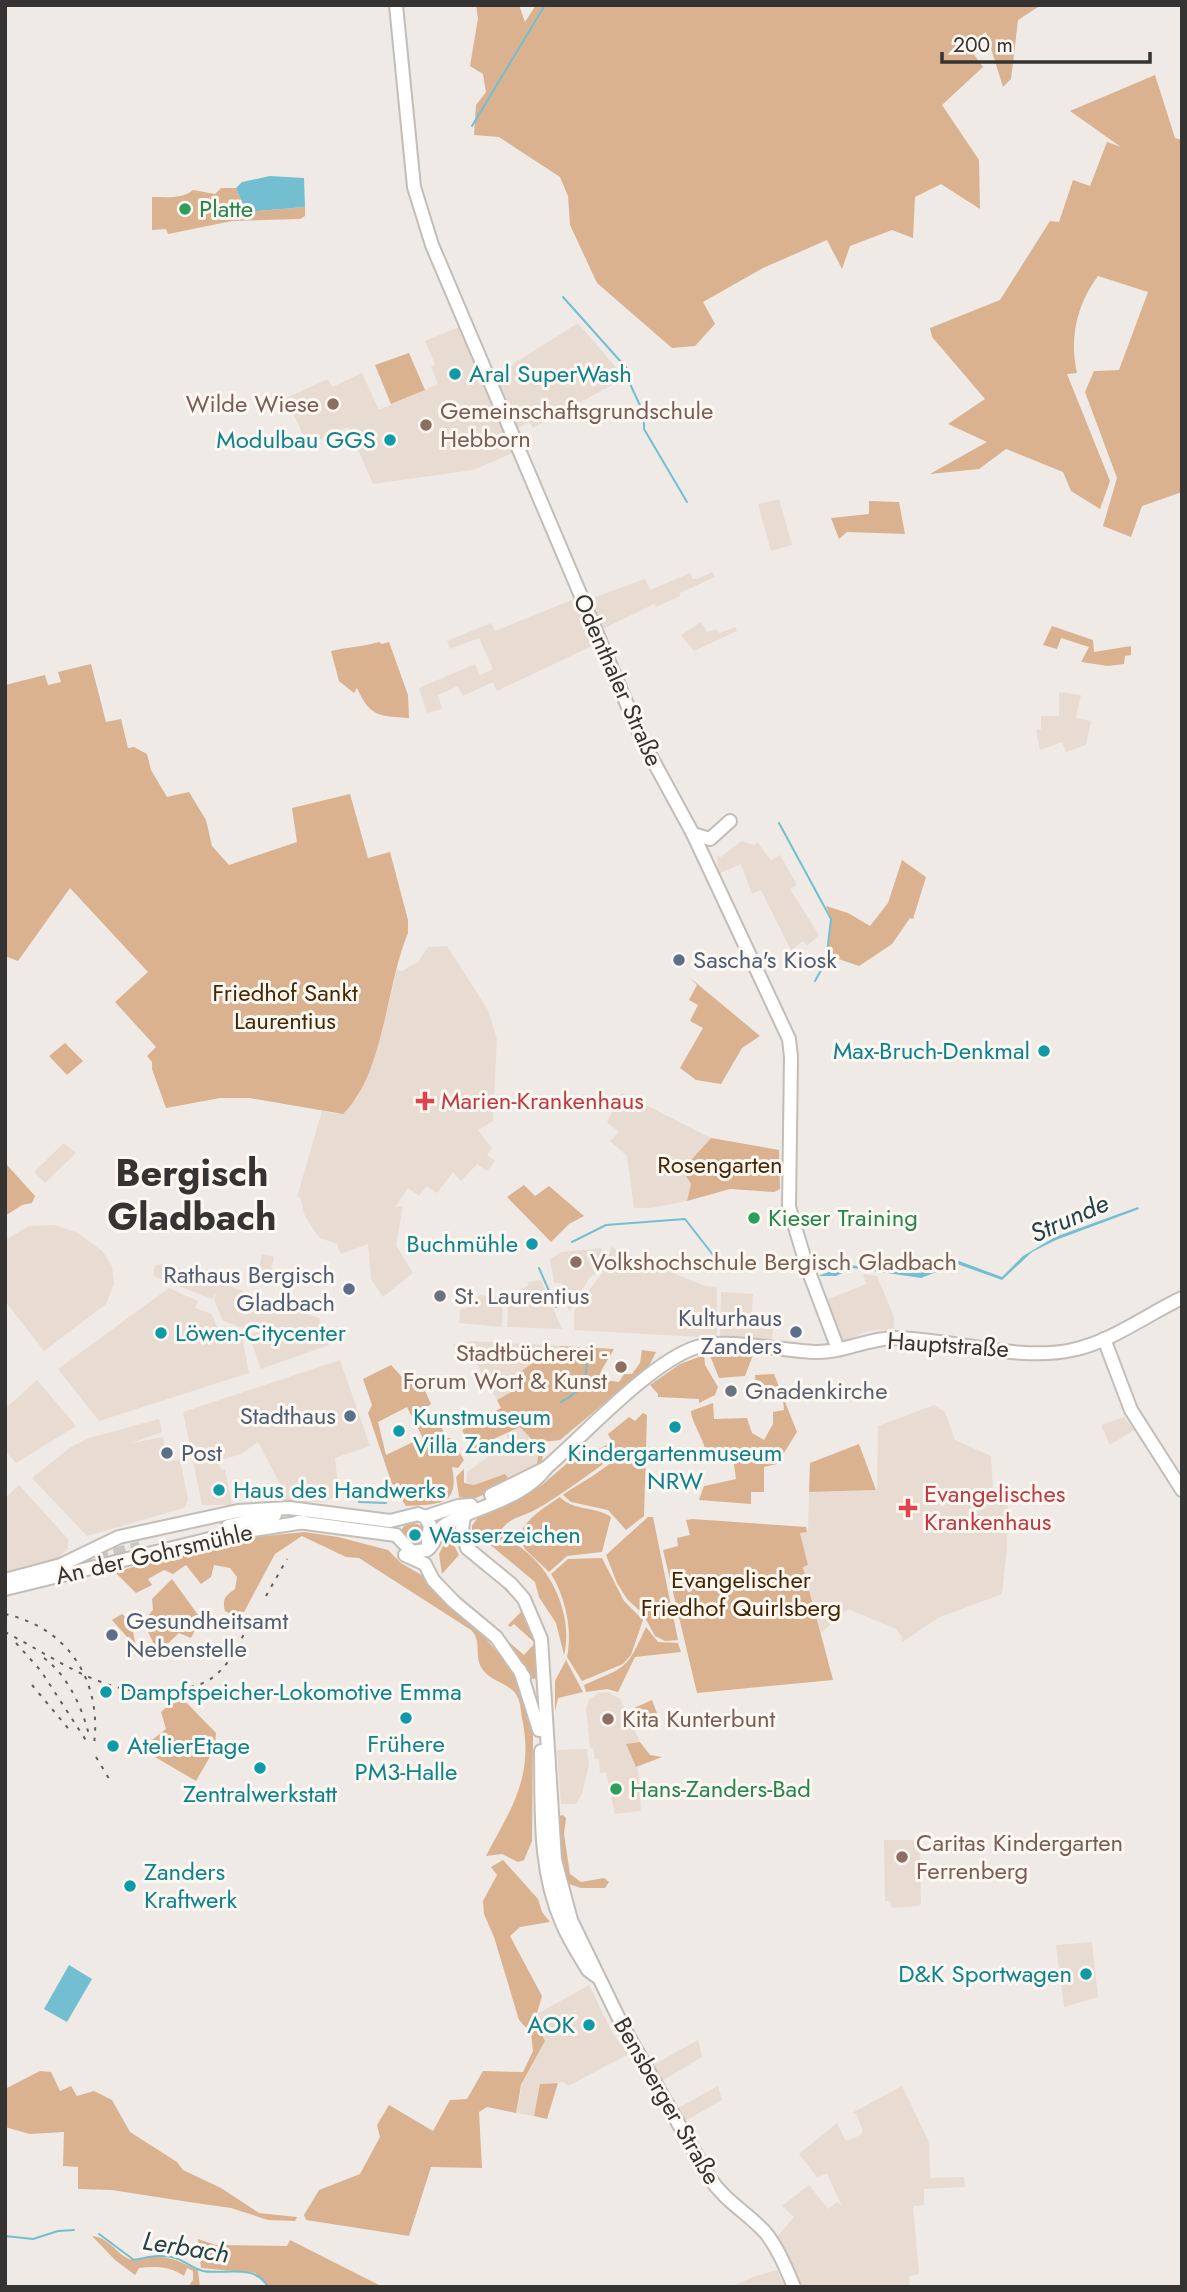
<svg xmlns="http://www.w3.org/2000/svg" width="1187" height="2292" font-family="Jost,sans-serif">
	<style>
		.built { fill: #e8dcd2 }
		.green { fill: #dab28f }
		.water { fill: #73bfd1 }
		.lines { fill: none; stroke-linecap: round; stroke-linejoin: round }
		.stream { stroke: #73bfd1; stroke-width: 2 }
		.major-tunnel { stroke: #cac6c1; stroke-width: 12; stroke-dasharray: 12 6; stroke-linecap: butt }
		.major-casing { stroke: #c3bdb8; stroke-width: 16 }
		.major { stroke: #fff; stroke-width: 12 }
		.rail { stroke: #625f5d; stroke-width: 2; stroke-dasharray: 3.5 7; stroke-linecap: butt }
		.leisure-dot { fill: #2e9e5b; stroke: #fdf7f2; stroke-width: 2.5 }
		.culture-dot { fill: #0f9aa8; stroke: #fdf7f2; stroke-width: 2.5 }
		.education-dot { fill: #8d6e63; stroke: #fdf7f2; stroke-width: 2.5 }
		.service-dot { fill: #5c6f8a; stroke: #fdf7f2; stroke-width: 2.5 }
		.health-dot { fill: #e0444e; stroke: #fdf7f2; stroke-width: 2.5 }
		.worship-dot { fill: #6b7280; stroke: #fdf7f2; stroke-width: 2.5 }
		.labels { text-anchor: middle; stroke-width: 6; stroke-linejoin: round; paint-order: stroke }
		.leisure-label { font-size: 24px; fill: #27864d; stroke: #fdf7f2; text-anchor: start }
		.culture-label { font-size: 24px; fill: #0d838f; stroke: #fdf7f2; text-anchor: start }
		.education-label { font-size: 24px; fill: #785e54; stroke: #fdf7f2; text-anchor: start }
		.street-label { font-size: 24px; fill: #363432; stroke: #fdf7f2 }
		.service-label { font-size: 24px; fill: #4e5e75; stroke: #fdf7f2; text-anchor: start }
		.park-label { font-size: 24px; fill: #462703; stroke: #fdf7f2 }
		.health-label { font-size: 24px; fill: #be3a42; stroke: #fdf7f2; text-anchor: start }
		.worship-label { font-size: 24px; fill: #5b616d; stroke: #fdf7f2; text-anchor: start }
		.water-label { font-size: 26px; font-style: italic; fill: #1f434b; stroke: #fdf7f2 }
		.town-label { font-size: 38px; font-weight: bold; fill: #363432; stroke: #fdf7f2 }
	</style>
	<rect width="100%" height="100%" fill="#efeae5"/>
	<g class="built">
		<polygon points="578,323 625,378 533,428 529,422 518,428 499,383 508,379 505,369"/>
		<polygon points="459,327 513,453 473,470 373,484 348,427 308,445 286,398 328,379 332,387 362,373 379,410 438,384 431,367 435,364 425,341"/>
		<polygon points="779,499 792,545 771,551 758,504"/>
		<polygon points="713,572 715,577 680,593 680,596 656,607 654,604 603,629 590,599 645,579 650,590 690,573 693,579 697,579"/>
		<polygon points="574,599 594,645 497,691 493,682 463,696 458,686 438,695 442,709 427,713 419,688 475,664 480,675 493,669 479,638 450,649 447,641 491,623 495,631"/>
		<polygon points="701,622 707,632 716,629 720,633 735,627 737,631 694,651 681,635"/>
		<polygon points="1059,692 1081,695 1076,718 1091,721 1086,745 1066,752 1062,742 1040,750 1036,730 1041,729 1041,716 1059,716"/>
		<polygon points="741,841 754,845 757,842 771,860 780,855 797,885 790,889 819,935 807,946 803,941 791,950 761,890 752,894 741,864 718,874 717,855 721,857"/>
		<polygon points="447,946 488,1010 497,1039 493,1121 478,1130 492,1148 487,1155 495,1161 487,1171 477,1164 461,1181 453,1172 437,1193 427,1186 419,1196 408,1188 395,1207 403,1206 396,1245 413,1273 383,1297 371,1279 368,1244 341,1254 337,1244 320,1238 315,1232 304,1214 301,1198 297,1197 322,1111 337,1114 357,1099 381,1035 397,970 402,971 418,962 428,947"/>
		<polygon points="622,1093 711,1138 682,1170 691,1184 687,1201 651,1208 634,1208 627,1156 610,1141 619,1132 607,1122"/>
		<polygon points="64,1143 76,1153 45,1183 34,1172"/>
		<polygon points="55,1225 78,1233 102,1251 112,1266 114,1284 106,1304 44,1351 5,1301 5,1240 29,1226"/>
		<polygon points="611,1247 705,1286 717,1287 717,1338 574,1330 574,1311 605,1269"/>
		<polygon points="602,1248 600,1271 590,1277 569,1312 561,1283 554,1283 550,1259 561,1252"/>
		<polygon points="262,1254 274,1257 267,1286 256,1282"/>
		<polygon points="167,1264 319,1318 329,1345 261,1369 249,1335 261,1331 259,1324 243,1328 223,1321 214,1300 217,1291 212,1299 153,1276 155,1265"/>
		<polygon points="863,1274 877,1276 894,1317 894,1329 867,1331 841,1343 824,1301 866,1284"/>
		<polygon points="541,1280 562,1329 507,1327 508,1300 517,1300 516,1291 528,1286 528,1282"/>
		<polygon points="169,1288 198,1301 195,1308 212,1314 218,1329 242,1337 249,1373 99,1421 58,1369"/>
		<polygon points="721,1292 753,1294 752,1314 774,1315 772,1341 720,1338"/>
		<polygon points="480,1295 503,1298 502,1327 459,1323 460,1310 468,1307"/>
		<polygon points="471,1341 561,1346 551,1362 536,1361 510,1378 515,1390 497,1400 473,1357 469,1358 465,1352 456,1353 453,1345"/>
		<polygon points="340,1360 370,1446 335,1458 339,1494 324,1502 275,1502 274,1495 282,1488 258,1442 241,1454 218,1461 221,1470 225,1469 232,1505 202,1505 183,1412"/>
		<polygon points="37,1380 76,1426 16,1463 5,1451 5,1409"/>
		<polygon points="934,1405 945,1412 955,1440 991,1456 993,1490 1008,1489 1007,1548 1002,1594 938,1618 901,1643 902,1637 896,1629 848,1609 821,1633 803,1566 808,1565 800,1533 808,1531 809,1492 877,1490 878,1426"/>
		<polygon points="1124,1417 1134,1430 1110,1445 1101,1425"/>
		<polygon points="159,1419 162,1432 131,1443 163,1437 168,1462 180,1459 188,1500 184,1508 87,1536 32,1478 71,1447 89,1438"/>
		<polygon points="520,1427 540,1450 537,1464 509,1481 505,1474 474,1485 466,1483 467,1472 492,1454 490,1449 508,1439 506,1435"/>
		<polygon points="19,1485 68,1539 68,1548 57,1559 5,1573 5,1498"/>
		<polygon points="607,1692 620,1699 640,1742 626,1744 638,1770 641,1811 615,1814 606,1772 600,1773 599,1759 595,1759 593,1748 590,1748 586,1708 589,1700 598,1693"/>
		<polygon points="587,1749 589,1765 582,1794 576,1804 561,1804 557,1750"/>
		<polygon points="884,1840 920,1840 921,1904 918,1906 891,1908 890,1901 885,1901"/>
		<polygon points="1092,1942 1098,1997 1064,2007 1056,1945"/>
		<polygon points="589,1985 613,2034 629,2054 568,2086 564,2082 540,2084 534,2116 516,2113 522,2085 545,2041 535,2020 537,2014"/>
		<polygon points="698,2040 702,2057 662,2081 653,2065"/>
		<polygon points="718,2086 722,2100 685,2121 678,2108"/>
		<polygon points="902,2086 929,2142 930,2178 964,2177 965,2187 924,2189 924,2205 913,2206 919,2274 909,2276 910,2287 802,2287 777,2237 794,2217 782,2206 809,2185 828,2209 837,2202 842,2206 827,2174 817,2177 799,2154 837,2123 846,2141 861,2135 863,2130 856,2114 852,2113"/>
		<polygon points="777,2270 785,2287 730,2287 756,2276"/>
	</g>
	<g class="green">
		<polygon points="476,5 519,5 525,22 536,5 1041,5 1018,20 1011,79 1003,87 986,32 967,45 983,67 942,105 979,160 980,209 941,184 915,197 913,238 892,230 850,246 842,269 827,240 763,268 703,302 715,324 695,346 672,348 597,283 570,225 568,196 560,177 499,137 474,135 476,105 486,92 483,74 470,66 478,18"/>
		<path d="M1155,75L1175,138L1182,140V492L1142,506L1131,537L1103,526L1117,478L1085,392L1094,371L1119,370L1148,292L1098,276C1077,304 1069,338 1077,373L1067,374L1110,481L1100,509L1071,491L1063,472L1006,449L979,469L930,474L987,442L948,424L985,399L932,337L930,328L1000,300L1050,221L1059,222L1073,180L1090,186L1107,142L1121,147L1070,111Z"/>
		<path d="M221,188H236L246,212L305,207V216L300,219L232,221L168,234L166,229L152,230V197C166,197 183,199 193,190L215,194Z"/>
		<polygon points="409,353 425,390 391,404 375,365"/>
		<polygon points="869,501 899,502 905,534 847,532 839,539 831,518 869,514"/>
		<polygon points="1052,626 1093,640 1094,652 1131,646 1131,655 1125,656 1124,664 1108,666 1081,662 1089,647 1061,638 1057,649 1043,645"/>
		<path d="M379,642L382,644L389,642L408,695L409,718C379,716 370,717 357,688L354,693L339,681L331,651C348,647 361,647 379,642Z"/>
		<path d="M91,664L106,722L121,719L128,748L134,747L147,754L151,770L167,797L189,792L206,820L212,846L229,865L297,842L292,808L350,794L368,858L390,852L408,920V933C386,985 384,1075 343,1114L249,1098H220L166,1108L152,1069V1062L147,1056L156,1047L115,1002L148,972L70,888L18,961L5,956V685L45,675L48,685L61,682L58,672Z"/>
		<polygon points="902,860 926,877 913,919 910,918 892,944 859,966 827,955 831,918 826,906 848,913 870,926 888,903"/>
		<polygon points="689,977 760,1036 742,1048 721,1084 696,1080 680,1068 703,1028 690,1021 698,1005 689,1000 697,985"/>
		<polygon points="65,1043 83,1061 67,1075 49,1056"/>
		<polygon points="711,1138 779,1150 780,1189 774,1192 730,1189 687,1201 691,1184 682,1170"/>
		<polygon points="7,1165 35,1196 32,1203 22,1205 5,1216"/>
		<polygon points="524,1185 535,1196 549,1186 584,1216 569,1224 551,1242 507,1197"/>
		<polygon points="560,1346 614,1349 601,1371 605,1380 619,1382 624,1374 632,1374 640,1363 642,1350 656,1352 649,1366 560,1440 535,1443 520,1427 485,1443 487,1453 475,1455 462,1430 501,1408 497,1400 515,1390 509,1379 536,1361 551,1362"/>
		<polygon points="717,1352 753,1355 745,1376 719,1378 709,1353"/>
		<polygon points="704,1355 705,1365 718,1387 715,1395 699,1403 699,1399 658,1397 658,1394 650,1385 680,1364"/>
		<path d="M391,1365L401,1376L421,1382L431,1404L425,1409L426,1412L413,1419L407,1407L378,1422L386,1455L413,1442L416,1447L425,1443L417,1426L430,1419L432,1422L439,1421L446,1438H450L464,1460L458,1468L452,1467C460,1507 438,1504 406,1506L393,1487L368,1413L372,1405L363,1379Z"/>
		<path d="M774,1374L797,1432L777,1464L764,1467V1492H751V1504L699,1500L704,1486L736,1479L733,1457L708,1461C706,1441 691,1422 691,1411L713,1403L714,1419L747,1418L752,1433L764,1440L773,1424V1412L784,1410L783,1399H756L755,1375Z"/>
		<path d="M643,1413L647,1415L644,1516L626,1530L608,1510L571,1502L563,1495C577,1484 615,1466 619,1451C611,1460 545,1506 533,1511C520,1517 510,1518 501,1530L502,1537C507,1541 512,1541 517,1545C551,1566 574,1616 564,1655L556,1623L539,1597L535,1582L493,1547L472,1537V1526L478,1517L505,1507L542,1485L587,1446L590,1454L612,1442L608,1434L629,1417L635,1421Z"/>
		<polygon points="859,1444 876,1490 809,1492 810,1463"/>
		<polygon points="539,1450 543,1455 542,1461 505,1486 463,1503 464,1498 459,1497 456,1477 464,1469 464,1483 474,1485 505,1474 510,1481 537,1464"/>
		<path d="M560,1497C573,1511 595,1506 611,1517L602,1552L567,1556L549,1572L525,1549L519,1536C526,1518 544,1508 560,1497Z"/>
		<polygon points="648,1517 653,1517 678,1640 665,1641 655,1636 643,1614 627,1599 617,1583 606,1555"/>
		<polygon points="692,1519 806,1527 807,1532 800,1533 808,1565 803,1567 833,1680 697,1693 663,1550 678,1546 677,1538 690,1535 686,1520"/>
		<polygon points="414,1523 426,1527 427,1539 418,1550 400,1532 404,1526"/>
		<path d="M304,1532L338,1537L388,1550L401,1563L423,1576L444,1603L483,1635L511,1669L519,1684L533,1735L532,1841L524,1860L518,1862L502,1854L486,1856C511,1809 533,1778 523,1723C521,1715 521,1703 517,1696C510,1683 491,1682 483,1670C473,1657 483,1642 471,1630L359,1558L346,1557L302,1536L275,1554L244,1612L237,1617L225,1611C222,1599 225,1596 235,1589L237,1577L230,1568L214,1565L211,1577L201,1584L186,1565L173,1574L164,1570L148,1579L152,1585L136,1593L115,1572L238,1539Z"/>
		<polygon points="451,1540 459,1555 442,1574 439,1554 445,1542"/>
		<path d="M602,1558L624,1601L643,1620L631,1655L623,1664L582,1681L567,1657C573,1631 565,1596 551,1574L568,1559Z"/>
		<polygon points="172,1579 201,1619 191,1638 179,1633 158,1653 143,1621 153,1610 152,1599"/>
		<path d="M494,1579C528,1594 547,1646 536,1679L529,1678L462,1602L524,1655L535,1643L514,1624L510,1627L508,1625L524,1609Z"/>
		<polygon points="122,1614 131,1622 136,1647 112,1620"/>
		<path d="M646,1627L658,1642L678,1643L681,1652L635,1657L618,1692L607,1689L586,1692L584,1685C627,1666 626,1671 646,1627Z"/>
		<polygon points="566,1660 583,1692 558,1698 555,1711 555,1681"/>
		<polygon points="180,1696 216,1733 215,1748 196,1781 155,1757 152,1740 166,1729 161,1712"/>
		<polygon points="652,1700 660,1721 642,1728 634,1708"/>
		<polygon points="640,1742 650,1755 662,1757 636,1767 626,1744"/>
		<polygon points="563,1815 566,1818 564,1834 570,1874 581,1882 604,1878 609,1882 605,1888 581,1888 569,1884 562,1859 559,1816"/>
		<polygon points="503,1860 538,1899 542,1912 550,1922 520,1927 510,1936 542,1996 535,2020 545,2041 521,2085 516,2113 487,2107 479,2112 482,2168 431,2167 409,2236 306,2220 304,2215 319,2190 360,2174 380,2137 377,2125 389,2105 433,2131 450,2100 467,2099 483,2071 523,2072 533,2051 531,2033 519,2020 494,1937 484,1914 483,1901 497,1875 491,1867"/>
		<polygon points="40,2071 51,2072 60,2091 71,2086 77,2096 94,2091 112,2100 130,2132 177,2162 183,2170 221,2188 259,2213 297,2217 295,2221 268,2220 231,2208 189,2202 112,2190 78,2189 78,2167 63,2166 64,2132 30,2134 5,2127 5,2089"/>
		<polygon points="558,2083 547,2119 534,2116 540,2084"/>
		<path d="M92,2236C112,2238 119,2259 134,2260C139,2261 145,2257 151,2257C169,2255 182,2263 198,2270L200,2287H188L193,2280V2271L187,2268L184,2276C171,2266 154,2266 139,2268L135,2275L115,2260Z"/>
		<polygon points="198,2239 216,2245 287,2246 290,2240 383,2287 268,2287 255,2273 201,2268"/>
	</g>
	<g class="water">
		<polygon points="270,176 304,178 305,207 246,212 236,188 242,182"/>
		<polygon points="1138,1207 1139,1209 1056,1240 1032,1252 1002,1280 957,1264 921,1278 853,1268 836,1276 818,1276 848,1265 920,1273 959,1261 1002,1277 1023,1256 1055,1237"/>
		<polygon points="69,1965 92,1979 67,2022 44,2009"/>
	</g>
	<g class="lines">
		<g class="stream">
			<polyline points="472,126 545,5"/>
			<polyline points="563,297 630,372 631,386 644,414 644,429 687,502"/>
			<polyline points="779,823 831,919 826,961 815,981"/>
			<polyline points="572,1242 606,1225 685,1219 717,1260"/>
			<polyline points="539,1268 556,1307"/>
			<path d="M561,1402C589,1387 586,1378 587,1348"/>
			<polyline points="359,1502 386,1503"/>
			<path d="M99,2234L134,2260C148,2257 164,2253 178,2259C186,2262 194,2269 203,2271C225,2275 255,2263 268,2287"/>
			<polyline points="5,2236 33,2239 58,2231 74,2230"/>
		</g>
		<polyline class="major-tunnel" points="62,1568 140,1547"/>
		<g class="major-casing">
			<g id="major">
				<polyline points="396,5 414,187 432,245 643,742 693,834 789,1039 791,1057 789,1207 807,1267 838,1349"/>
				<polyline points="693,834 710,839 730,821"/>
				<polyline points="1104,1339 1131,1410 1182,1490"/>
				<polyline points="491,1495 546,1468"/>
				<path d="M464,1516L462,1529L467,1548L511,1584L524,1599L541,1639L555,1860L571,1920L622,2025L709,2177C724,2200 746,2212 765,2232C778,2248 786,2268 794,2287"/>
				<polyline points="425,1517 458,1506 471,1505"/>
				<polyline points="298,1522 396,1535"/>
				<polyline points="228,1526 275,1515"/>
				<path d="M396,1535L412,1552L427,1550C437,1543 435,1530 446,1524C478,1506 524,1499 547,1467C585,1434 649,1364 694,1348C725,1337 781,1351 815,1352C842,1353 866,1339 893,1338C948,1338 1019,1362 1072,1350C1111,1342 1146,1315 1182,1298"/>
				<polyline points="405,1555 425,1564 433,1580 454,1602 496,1637 524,1677"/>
				<polyline points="5,1580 61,1565 119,1537 238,1511 289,1508 390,1521 418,1514 425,1517 430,1525 428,1542"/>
				<polyline points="5,1589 234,1533 304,1522"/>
				<polyline points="520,1670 539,1730"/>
				<path d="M541,1751C542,1809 538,1869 562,1923C569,1940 579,1955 588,1970L596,1976"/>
			</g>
		</g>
		<use href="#major" class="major"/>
		<g class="rail">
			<polyline points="266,1596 287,1559"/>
			<path d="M5,1614C69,1628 102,1682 94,1744"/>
			<path d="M5,1632C60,1660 111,1702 175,1690C192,1687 206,1685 219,1672C234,1658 243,1634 253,1617"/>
			<polyline points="16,1643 41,1671 89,1745"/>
			<path d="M44,1658C68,1676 82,1707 89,1735"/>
			<polyline points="32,1685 72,1733"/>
			<polyline points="96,1757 111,1782"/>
		</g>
	</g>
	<g class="leisure-dot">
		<circle cx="185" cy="209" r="7"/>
		<circle cx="754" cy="1218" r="7"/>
		<circle cx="616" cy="1789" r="7"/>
	</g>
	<g class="culture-dot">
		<circle cx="455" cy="374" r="7"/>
		<circle cx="390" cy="440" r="7"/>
		<circle cx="1044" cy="1051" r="7"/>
		<circle cx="532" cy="1244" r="7"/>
		<circle cx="161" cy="1333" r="7"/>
		<circle cx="675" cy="1427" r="7"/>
		<circle cx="399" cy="1431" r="7"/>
		<circle cx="219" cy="1490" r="7"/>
		<circle cx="415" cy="1535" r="7"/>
		<circle cx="106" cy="1692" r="7"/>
		<circle cx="406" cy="1718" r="7"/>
		<circle cx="113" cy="1746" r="7"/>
		<circle cx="260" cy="1768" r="7"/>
		<circle cx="130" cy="1886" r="7"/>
		<circle cx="1086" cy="1974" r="7"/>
		<circle cx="589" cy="2025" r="7"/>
	</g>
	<g class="education-dot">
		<circle cx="333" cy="404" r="7"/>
		<circle cx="426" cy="425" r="7"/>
		<circle cx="576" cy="1262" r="7"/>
		<circle cx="621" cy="1367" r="7"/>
		<circle cx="608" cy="1719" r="7"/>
		<circle cx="902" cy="1857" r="7"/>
	</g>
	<g class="service-dot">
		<circle cx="679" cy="960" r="7"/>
		<circle cx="349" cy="1289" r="7"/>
		<circle cx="796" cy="1332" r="7"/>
		<circle cx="350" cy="1416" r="7"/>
		<circle cx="167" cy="1453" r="7"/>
		<circle cx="112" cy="1635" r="7"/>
	</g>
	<g class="health-dot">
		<path d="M421.5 1090.5h7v7h7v7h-7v7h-7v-7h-7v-7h7z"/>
		<path d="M904.5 1497.5h7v7h7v7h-7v7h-7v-7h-7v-7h7z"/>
	</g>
	<g class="worship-dot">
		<circle cx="440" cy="1296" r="7"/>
		<circle cx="731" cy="1391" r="7"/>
	</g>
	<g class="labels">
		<g class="leisure-label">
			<text x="199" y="217">Platte</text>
			<text x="768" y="1226">Kieser Training</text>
			<text x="630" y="1797">Hans-Zanders-Bad</text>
		</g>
		<g class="culture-label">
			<text x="469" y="382">Aral SuperWash</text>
			<text x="376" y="448" text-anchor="end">Modulbau GGS</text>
			<text x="1030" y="1059" text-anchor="end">Max-Bruch-Denkmal</text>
			<text x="518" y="1252" text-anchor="end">Buchmühle</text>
			<text x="175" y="1341">Löwen-Citycenter</text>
			<text x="413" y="1425">Kunstmuseum<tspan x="413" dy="28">Villa Zanders</tspan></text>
			<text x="675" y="1461" text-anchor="middle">Kindergartenmuseum<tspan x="675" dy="28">NRW</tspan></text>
			<text x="233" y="1498">Haus des Handwerks</text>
			<text x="429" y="1543">Wasserzeichen</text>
			<text x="120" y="1700">Dampfspeicher-Lokomotive Emma</text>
			<text x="406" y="1752" text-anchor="middle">Frühere<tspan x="406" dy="28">PM3-Halle</tspan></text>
			<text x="127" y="1754">AtelierEtage</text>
			<text x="260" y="1802" text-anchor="middle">Zentralwerkstatt</text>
			<text x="144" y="1880">Zanders<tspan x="144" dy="28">Kraftwerk</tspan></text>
			<text x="1072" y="1982" text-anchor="end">D&amp;K Sportwagen</text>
			<text x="575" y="2033" text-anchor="end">AOK</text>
		</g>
		<g class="education-label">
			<text x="319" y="412" text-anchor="end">Wilde Wiese</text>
			<text x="440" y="419">Gemeinschaftsgrundschule<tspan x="440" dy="28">Hebborn</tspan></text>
			<text x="590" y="1270">Volkshochschule Bergisch Gladbach</text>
			<text x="607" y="1361" text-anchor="end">Stadtbücherei -<tspan x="607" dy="28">Forum Wort &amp; Kunst</tspan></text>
			<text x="622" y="1727">Kita Kunterbunt</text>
			<text x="916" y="1851">Caritas Kindergarten<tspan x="916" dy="28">Ferrenberg</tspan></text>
		</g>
		<g class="street-label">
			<text transform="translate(618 680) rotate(66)" y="8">Odenthaler Straße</text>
			<text transform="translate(948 1345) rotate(4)" y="8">Hauptstraße</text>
			<text transform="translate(154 1554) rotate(-13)" y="8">An der Gohrsmühle</text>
			<text transform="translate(667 2101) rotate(60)" y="8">Bensberger Straße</text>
		</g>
		<g class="service-label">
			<text x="693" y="968">Sascha's Kiosk</text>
			<text x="335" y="1283" text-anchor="end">Rathaus Bergisch<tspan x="335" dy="28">Gladbach</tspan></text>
			<text x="782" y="1326" text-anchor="end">Kulturhaus<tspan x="782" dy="28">Zanders</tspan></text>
			<text x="336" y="1424" text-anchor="end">Stadthaus</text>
			<text x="181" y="1461">Post</text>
			<text x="126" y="1629">Gesundheitsamt<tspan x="126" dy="28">Nebenstelle</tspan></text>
		</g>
		<g class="park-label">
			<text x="285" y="1001">Friedhof Sankt<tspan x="285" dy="28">Laurentius</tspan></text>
			<text x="720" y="1173">Rosengarten</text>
			<text x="741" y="1588">Evangelischer<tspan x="741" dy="28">Friedhof Quirlsberg</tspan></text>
		</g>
		<g class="health-label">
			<text x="441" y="1109">Marien-Krankenhaus</text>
			<text x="924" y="1502">Evangelisches<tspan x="924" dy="28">Krankenhaus</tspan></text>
		</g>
		<g class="worship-label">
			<text x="454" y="1304">St. Laurentius</text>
			<text x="745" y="1399">Gnadenkirche</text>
		</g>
		<g class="water-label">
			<text transform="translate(1069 1218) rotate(-24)" y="9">Strunde</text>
			<text transform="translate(186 2247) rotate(9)" y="9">Lerbach</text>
		</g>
		<g class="town-label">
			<text x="192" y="1186">Bergisch<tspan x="192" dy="44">Gladbach</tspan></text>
		</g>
	</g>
	<rect width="1187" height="2292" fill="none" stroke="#363432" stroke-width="14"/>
	<path d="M942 52v10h208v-10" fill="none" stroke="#363432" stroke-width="3.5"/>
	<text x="953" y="52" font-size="21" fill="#363432" stroke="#fdf7f2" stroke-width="5" paint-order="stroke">200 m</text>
</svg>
